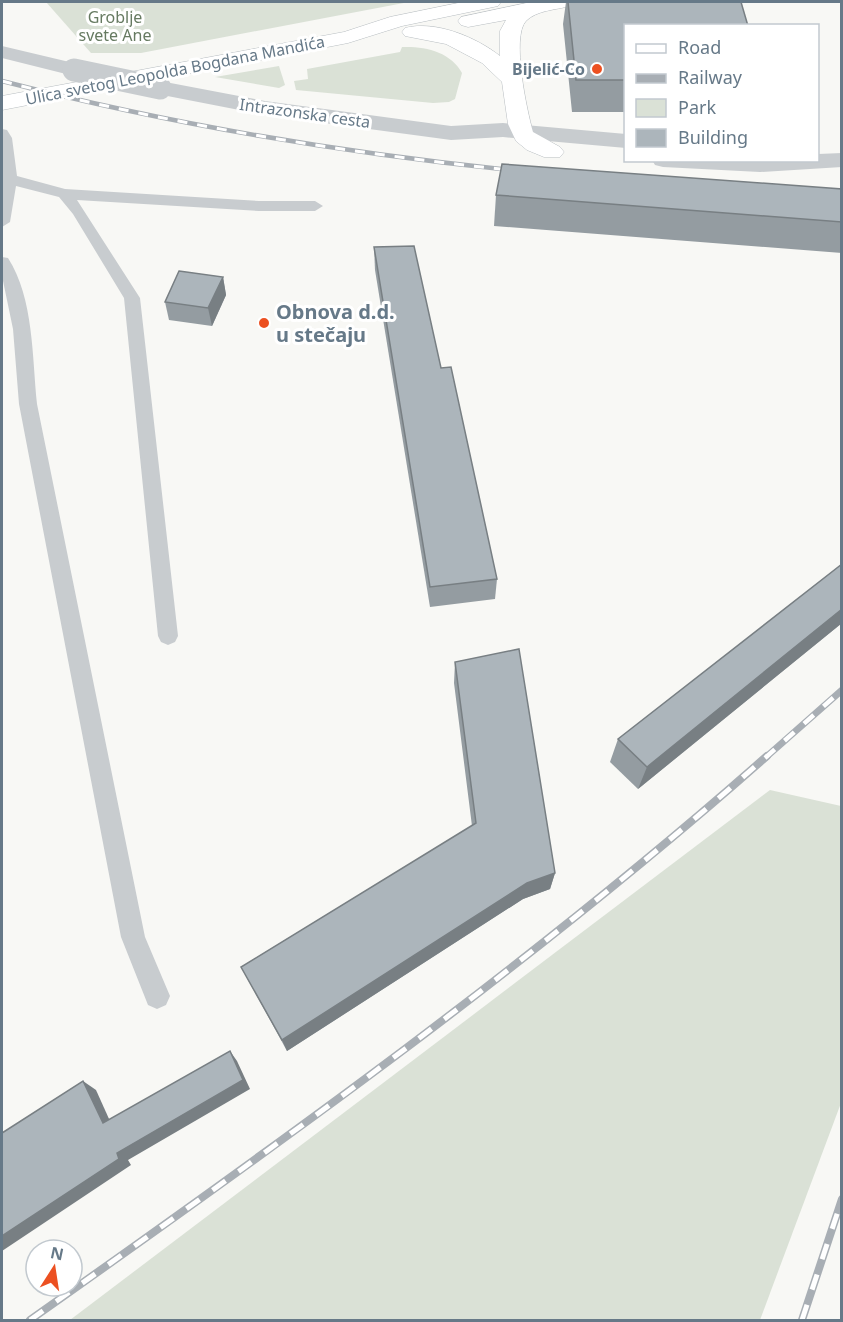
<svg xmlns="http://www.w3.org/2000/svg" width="843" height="1322" font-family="'Noto Sans',sans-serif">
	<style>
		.green { fill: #dae1d6 }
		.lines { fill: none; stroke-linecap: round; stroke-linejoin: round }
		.secondary-casing { stroke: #b8bec2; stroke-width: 1 }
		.lane { fill: #c8cccf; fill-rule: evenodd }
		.street { fill: #c8cccf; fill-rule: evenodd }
		.secondary { fill: #fff; fill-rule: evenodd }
		.rail-far2-casing { stroke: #a8aeb4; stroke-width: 4.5 }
		.rail-far1-casing { stroke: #a8aeb4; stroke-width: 7 }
		.rail-casing { stroke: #a8aeb4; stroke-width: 8 }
		.rail-far2 { stroke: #fff; stroke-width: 3; stroke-dasharray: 10; stroke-linecap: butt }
		.rail-far1 { stroke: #fff; stroke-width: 4.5; stroke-dasharray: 13; stroke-linecap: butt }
		.rail { stroke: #fff; stroke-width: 5; stroke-dasharray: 16; stroke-linecap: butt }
		.street-bridge { stroke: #c8cccf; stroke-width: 23 }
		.wall { fill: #949ca1 }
		.shaded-wall { fill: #787f83 }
		.building { fill: #acb5bb; stroke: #787f83; stroke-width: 1.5 }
		.poi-dot { fill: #ec5021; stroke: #fff; stroke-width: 2 }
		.labels { text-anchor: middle; stroke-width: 6; stroke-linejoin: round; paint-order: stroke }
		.far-park-label { font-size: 16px; fill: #667a61; stroke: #fff }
		.far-poi-label { font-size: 16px; font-weight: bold; fill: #667988; stroke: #fff; text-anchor: end }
		.far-street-label { font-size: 16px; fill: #667988; stroke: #fff }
		.poi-label { font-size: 20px; font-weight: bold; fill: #667988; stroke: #fff; text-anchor: start }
	</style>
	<rect width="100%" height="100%" fill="#f8f8f5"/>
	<g class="green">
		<polygon points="46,2 409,2 141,53 91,53"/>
		<path d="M402,47C425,46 451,52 462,73L455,99L449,102L433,103L296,90L294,81L308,79L307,69L400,52Z"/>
		<polygon points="279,66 285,85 279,88 215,77"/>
		<polygon points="770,790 841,806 841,1103 760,1320 70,1320"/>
	</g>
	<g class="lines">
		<g class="secondary-casing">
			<g id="secondary">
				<polygon points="463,2 501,2 498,6 402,26 348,43 2,110 2,96 344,32 390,17"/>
				<path d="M531,2H573L570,6C556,10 537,10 526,21C511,37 527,111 533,132L560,147L564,152L560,157H544L527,150L516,141L508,124L502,82L482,63L446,44L405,36L402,32L405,28C435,20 476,37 500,56V31L506,20L468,27L461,25L458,21L461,17Z"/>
			</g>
		</g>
		<g class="lane">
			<polygon points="2,129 7,130 12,138 17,176 65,189 259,201 315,201 323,206 315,211 259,211 77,200 140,298 178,636 175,642 168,645 161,642 158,636 124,298 73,214 59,197 16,186 10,222 2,227"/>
			<path d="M2,257L8,258C34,299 32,356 37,404L145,937L170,996L166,1005L157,1009L148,1005L121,937L19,404L13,329L2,276Z"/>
		</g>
		<g class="street">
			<polygon points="2,46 82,65 85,70 82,75 74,76 2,58"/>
			<polygon points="160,81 265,101 451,126 503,123 626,134 626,148 503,137 451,140 265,115 152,93 149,88 152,83"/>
			<polygon points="842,153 842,167 760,172 663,167 655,165 652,160 818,160 818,154"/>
		</g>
		<use href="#secondary" class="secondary"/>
		<g class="rail-far2-casing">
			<path id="rail-far2" d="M2,81C172,125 344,153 519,171"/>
		</g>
		<g class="rail-far1-casing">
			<polyline id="rail-far1" points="765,758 842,690"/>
		</g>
		<g class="rail-casing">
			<g id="rail">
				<path d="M30,1320C282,1142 535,961 767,756"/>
				<polyline points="802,1320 842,1199"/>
			</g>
		</g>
		<use href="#rail-far2" class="rail-far2"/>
		<use href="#rail-far1" class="rail-far1"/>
		<use href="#rail" class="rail"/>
		<polyline class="street-bridge" points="74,70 160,88"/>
	</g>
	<g class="wall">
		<polygon points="566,2 741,2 626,26 626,112 572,112 563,24"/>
		<polygon points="842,189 842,253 494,226 496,195"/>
		<polygon points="374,247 441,368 497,579 495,599 430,607 375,270"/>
		<polygon points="223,277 226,295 212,326 169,320 165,302"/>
		<polygon points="842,564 842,623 638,789 610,762 618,739"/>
		<polygon points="455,662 555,873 550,889 523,899 287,1051 241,967 472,826 454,683"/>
	</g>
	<g class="shaded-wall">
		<polygon points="223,277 226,295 212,326 208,308"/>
		<polygon points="842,609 842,623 638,789 647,767"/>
		<polygon points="555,873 550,889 523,899 287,1051 282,1040 527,883"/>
		<polygon points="230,1051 237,1061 250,1089 128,1160 131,1165 2,1251 2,1236 117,1153"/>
		<polygon points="83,1081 96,1090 114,1130 103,1123"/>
	</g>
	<g class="building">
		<polygon points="568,2 741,2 748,26 626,26 626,80 576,80"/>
		<polygon points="502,164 842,189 842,222 496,195"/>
		<polygon points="414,246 441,368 451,367 497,579 430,587 374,247"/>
		<polygon points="179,271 223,277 208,308 165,302"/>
		<polygon points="842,564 842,609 647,767 618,739"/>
		<polygon points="519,649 555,873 527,883 282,1040 241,967 476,823 455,662"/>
		<polygon points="230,1051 243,1080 117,1153 119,1159 2,1236 2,1133 83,1081 103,1123"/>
	</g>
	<g class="poi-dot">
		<circle cx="597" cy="69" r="6"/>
		<circle cx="264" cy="323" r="6"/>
	</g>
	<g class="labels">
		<g class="far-park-label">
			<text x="115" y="23">Groblje<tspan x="115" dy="18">svete Ane</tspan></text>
		</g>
		<g class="far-poi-label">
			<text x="585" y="75">Bijelić-Co</text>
		</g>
		<g class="far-street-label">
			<text transform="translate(175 70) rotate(-11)" y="6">Ulica svetog Leopolda Bogdana Mandića</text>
			<text transform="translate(305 113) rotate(8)" y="6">Intrazonska cesta</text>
		</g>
		<g class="poi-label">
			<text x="276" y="319">Obnova d.d.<tspan x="276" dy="23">u stečaju</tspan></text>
		</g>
	</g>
	<rect width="843" height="1322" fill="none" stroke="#667988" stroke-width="6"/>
	<rect x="624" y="24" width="195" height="138" fill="#ffffff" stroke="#c2c9cf" stroke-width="1.5"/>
	<rect x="636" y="44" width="30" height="9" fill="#ffffff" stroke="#c2c9cf" stroke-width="1.5"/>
	<text x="678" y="54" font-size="18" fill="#667988">Road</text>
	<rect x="636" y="74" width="30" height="9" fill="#a8aeb4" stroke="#c2c9cf" stroke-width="1.5"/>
	<text x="678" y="84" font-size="18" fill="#667988">Railway</text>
	<rect x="636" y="99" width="30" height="18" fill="#dae1d6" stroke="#c2c9cf" stroke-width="1.5"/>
	<text x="678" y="114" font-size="18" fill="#667988">Park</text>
	<rect x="636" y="129" width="30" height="18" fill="#acb5bb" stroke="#c2c9cf" stroke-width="1.5"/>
	<text x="678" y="144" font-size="18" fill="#667988">Building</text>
	<g transform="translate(54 1268) rotate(12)"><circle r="28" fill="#ffffff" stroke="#c2c9cf" stroke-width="1.5"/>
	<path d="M0-4.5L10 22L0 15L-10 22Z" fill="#ec5021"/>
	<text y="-9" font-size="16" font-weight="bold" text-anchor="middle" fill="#667988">N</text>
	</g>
</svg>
